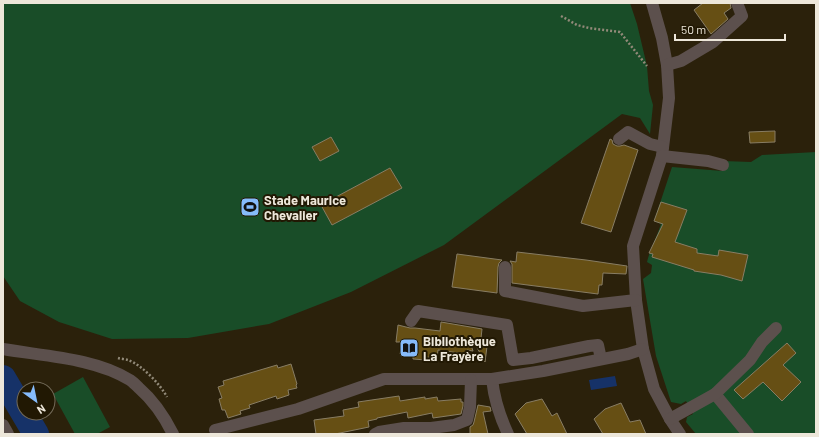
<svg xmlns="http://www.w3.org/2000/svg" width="819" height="437" font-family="Barlow,sans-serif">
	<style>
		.green { fill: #194d28 }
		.water { fill: #163268 }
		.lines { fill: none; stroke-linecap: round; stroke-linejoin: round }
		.river { stroke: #163268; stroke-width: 26 }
		.building { fill: #664f14; stroke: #887d64 }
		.path { stroke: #928a79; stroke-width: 2.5; stroke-dasharray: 2 2; stroke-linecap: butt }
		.minor { stroke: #5c504d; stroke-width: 12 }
		.labels { text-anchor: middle; stroke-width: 4; stroke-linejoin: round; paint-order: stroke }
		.poi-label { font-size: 13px; font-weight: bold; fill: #ede7da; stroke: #211803; text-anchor: start }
	</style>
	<rect width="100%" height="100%" fill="#2b210b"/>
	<g class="green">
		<polygon points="3,3 630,3 637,24 647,66 649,91 653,105 650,134 640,118 622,114 444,245 351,292 269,324 188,338 112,339 59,322 20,301 3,276"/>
		<path d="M816,152V434H696L686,422L687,417L693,414L686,401L681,404L671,402L656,356L643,279L651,273L652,265L647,262C650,249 657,237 661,224L654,221L672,167L723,171V161L751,162L762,155Z"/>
		<polygon points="83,377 110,427 97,434 75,434 53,394"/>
	</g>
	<polygon class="water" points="615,376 617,386 591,390 589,380"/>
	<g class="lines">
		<polyline class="river" points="3,378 36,434"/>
	</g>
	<g class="building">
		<polygon points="703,3 730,3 731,8 724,13 728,19 711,34 694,10"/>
		<polygon points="775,131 775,142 750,143 749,132"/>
		<polygon points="331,137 339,151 320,161 312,147"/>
		<polygon points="610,139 612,140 613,144 617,146 620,146 624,145 638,150 611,232 581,223"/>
		<polygon points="390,168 402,188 332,225 321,205"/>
		<polygon points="661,202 687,210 675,242 697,249 697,253 718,256 719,250 748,255 742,281 721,275 694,271 694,270 652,257 653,254 649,253 663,224 654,221"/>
		<polygon points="517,252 586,260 627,266 626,274 603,273 602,285 599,285 598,294 512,283 512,264 510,261 516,262"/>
		<polygon points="457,254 502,260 499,263 498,267 497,293 452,287"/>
		<polygon points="441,322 482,329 481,338 488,339 485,362 475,344 471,345 473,351 467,350 466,354 438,350 437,358 426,357 426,360 413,359 413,355 400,354 402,342 396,342 398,325 410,328 415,328 440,331"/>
		<polygon points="787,343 796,353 783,365 801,382 782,401 763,382 743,399 734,390"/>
		<polygon points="291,364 297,384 296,385 297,388 288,390 289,395 277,399 276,396 249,405 250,408 240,411 241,414 228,418 225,410 222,410 219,399 222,398 218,387 224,385 223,381 277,365 278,368"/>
		<polygon points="399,396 400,401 425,397 425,399 437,397 438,401 461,399 461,402 463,402 463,406 461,414 433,418 432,413 408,418 407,412 377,418 377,419 368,421 369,427 335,434 316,434 314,420 344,416 343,410 359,407 358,402"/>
		<polygon points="542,399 552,416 557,413 567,434 527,434 515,414 526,403"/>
		<polygon points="621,403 630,422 640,420 646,434 603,434 594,419 605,409"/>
		<polygon points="478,405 490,407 491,411 483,412 488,434 470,434 470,427 473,425 474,422"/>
	</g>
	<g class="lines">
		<g class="path">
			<polyline points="561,16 577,25 589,28 620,32 647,66"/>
			<path d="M118,358C121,359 125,359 128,360C142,365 160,384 167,397"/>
		</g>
		<g class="minor">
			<polyline points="652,3 662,38 667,65 669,98 662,156 633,246 636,300 643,349 654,389 670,419 680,434"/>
			<polyline points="667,65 681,61 713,42 742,16 737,3"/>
			<polyline points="619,139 628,132 650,144 663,147"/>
			<polyline points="662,156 708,161 723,165"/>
			<polyline points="505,267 505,291 583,306 636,300"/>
			<polyline points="411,321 418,311 507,325 513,360 531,358 589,346 598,345 601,359"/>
			<path d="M3,349C43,356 95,358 130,380C133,382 136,385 139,388C154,401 164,416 173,434"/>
			<path d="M492,379C494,398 500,417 508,434"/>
			<polyline points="715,394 748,434"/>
			<polyline points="670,419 715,394 750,360 762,342 776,328"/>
			<polyline points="3,425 8,434"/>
			<polyline points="215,430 298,409 384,379 492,379 543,371 628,354 643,349"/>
			<polyline points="375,434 379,432 404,428 431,428 454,425 467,420 470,407 471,380"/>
		</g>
	</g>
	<defs>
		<g id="stadium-square" transform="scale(1)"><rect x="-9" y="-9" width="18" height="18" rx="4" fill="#86bbfb" stroke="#211803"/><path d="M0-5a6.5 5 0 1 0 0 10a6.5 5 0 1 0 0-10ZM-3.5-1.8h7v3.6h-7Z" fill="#111"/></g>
		<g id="library-square" transform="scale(1)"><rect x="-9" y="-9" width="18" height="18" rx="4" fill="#86bbfb" stroke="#211803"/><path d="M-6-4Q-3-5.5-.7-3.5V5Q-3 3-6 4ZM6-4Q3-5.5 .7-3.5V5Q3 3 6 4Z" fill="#111"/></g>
	</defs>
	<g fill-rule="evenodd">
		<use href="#stadium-square" x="250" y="207"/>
		<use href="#library-square" x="409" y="348"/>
	</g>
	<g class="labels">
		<g class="poi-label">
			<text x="264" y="205">Stade Maurice<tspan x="264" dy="15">Chevalier</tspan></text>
			<text x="423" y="346">Bibliothèque<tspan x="423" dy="15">La Frayère</tspan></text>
		</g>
	</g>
	<rect width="819" height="437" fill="none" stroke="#ede7da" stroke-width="8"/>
	<g transform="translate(36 401) rotate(147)"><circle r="19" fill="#211803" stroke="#736b59"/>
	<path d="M0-3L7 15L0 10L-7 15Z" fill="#86bbfb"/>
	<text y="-6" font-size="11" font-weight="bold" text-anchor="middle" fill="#ede7da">N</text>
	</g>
	<path d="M675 34v6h110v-6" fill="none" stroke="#ede7da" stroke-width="2"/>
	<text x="681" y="34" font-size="12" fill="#ede7da" stroke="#211803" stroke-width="3" paint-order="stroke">50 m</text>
</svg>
